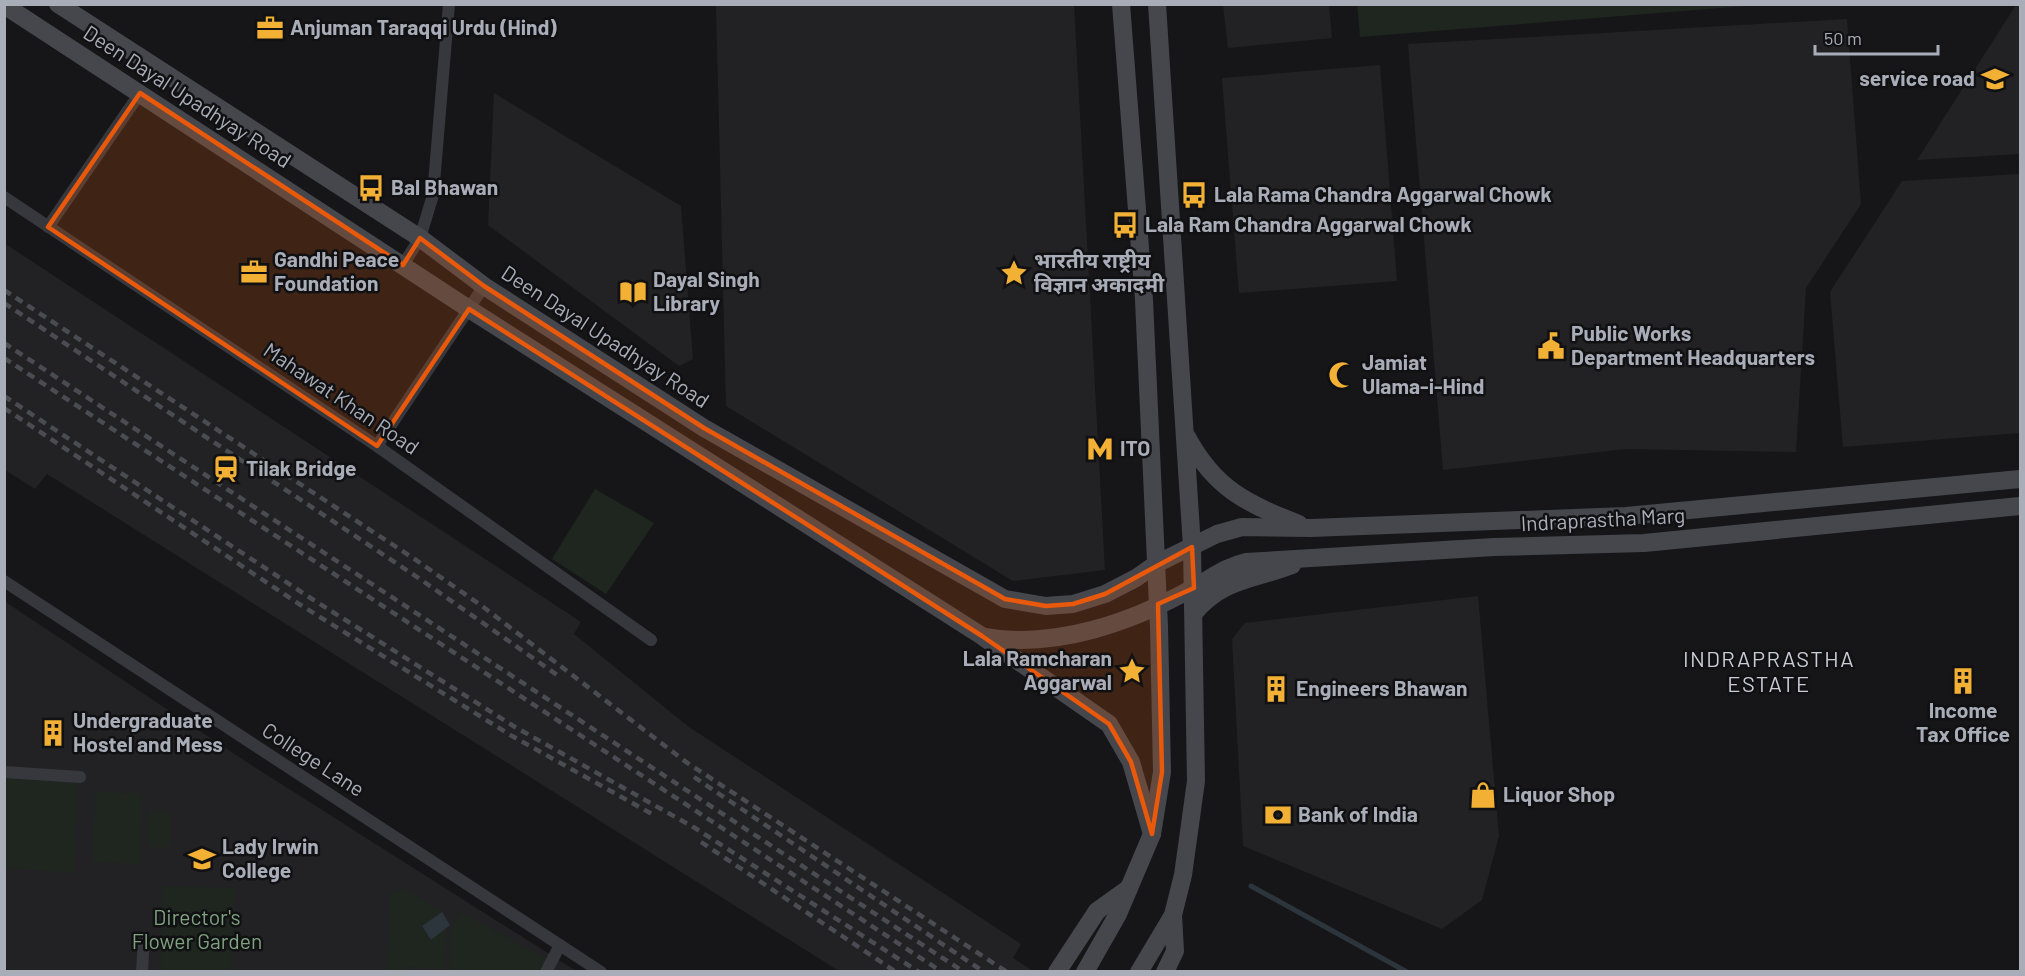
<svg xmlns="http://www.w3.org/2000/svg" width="2025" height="976" font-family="Barlow,'Noto Sans Devanagari',sans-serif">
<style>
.built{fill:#222225}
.green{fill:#1e261f}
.water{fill:#2c353c}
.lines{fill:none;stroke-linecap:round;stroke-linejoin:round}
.stream{stroke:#2c353c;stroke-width:5}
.street{stroke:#37383d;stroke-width:12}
.secondary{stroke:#45474d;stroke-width:18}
.rail{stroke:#4a4c52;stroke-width:4.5;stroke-dasharray:8 6;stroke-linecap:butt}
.marked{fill:#e8590c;fill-opacity:0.2;stroke:#e8590c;stroke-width:4.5;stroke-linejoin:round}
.labels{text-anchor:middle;stroke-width:5;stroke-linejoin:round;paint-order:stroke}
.poi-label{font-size:21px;font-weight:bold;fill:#a8adb8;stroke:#111113;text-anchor:start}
.street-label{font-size:21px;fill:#a8adb8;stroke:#111113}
.park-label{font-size:21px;fill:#7fa381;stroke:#111113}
.neighbourhood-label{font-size:22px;letter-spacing:1.5px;fill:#c9ccd4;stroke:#111113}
</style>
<rect width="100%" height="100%" fill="#161618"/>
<g class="built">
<polygon points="716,5 1074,5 1105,570 1013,581 726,406"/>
<polygon points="1223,5 1329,5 1332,38 1228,48"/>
<polygon points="2016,5 2020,5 2020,154 1917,160"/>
<polygon points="1847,19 1861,204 1806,288 1796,452 1625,449 1443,470 1408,44"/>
<polygon points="1380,65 1397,281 1239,293 1222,78"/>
<polygon points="494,93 681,206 693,359 679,366 488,225"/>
<polygon points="2020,174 2020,433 1843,447 1830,292 1902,181"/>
<polygon points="4,243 581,622 574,634 689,727 1021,944 1013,958 1033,971 839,971 47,474 35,489 5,470"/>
<polygon points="1478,596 1499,836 1482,900 1442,929 1243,846 1232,639 1245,623"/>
<polygon points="4,601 245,761 576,971 5,971"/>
</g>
<g class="green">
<polygon points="1357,4 1758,4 1758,5 1360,37"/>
<polygon points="595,489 654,523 606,594 552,559"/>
<polygon points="4,778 77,783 74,873 5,868"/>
<polygon points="95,792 142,793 140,864 93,862"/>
<polygon points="147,812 170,812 170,847 148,847"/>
<polygon points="162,886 235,888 231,971 160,971"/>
<polygon points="405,889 442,912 422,927 431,940 447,927 444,969 408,967 408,971 388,972 390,893"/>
<polygon points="461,912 546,959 539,971 449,971 450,930"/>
</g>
<polygon class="water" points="442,912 450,925 431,940 422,926"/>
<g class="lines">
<polyline class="stream" points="1251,886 1407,972"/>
<g class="street">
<polyline points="4,197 377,446 651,640"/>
<polyline points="48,227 140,93"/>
<polyline points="403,265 420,238 433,195 449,4"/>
<polyline points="377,446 484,286"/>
<polyline points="4,581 601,972"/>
<polyline points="4,772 80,777"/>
<polyline points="142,972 144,937"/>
<polyline points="546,972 560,945"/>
</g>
<g class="secondary">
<polyline points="58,4 420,238 484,286 704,428 1005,599 1046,606 1073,604 1105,594 1136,578 1156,564 1217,534 1242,527 1311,528 1626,516 2020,479"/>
<polyline points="4,5 469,309 982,636 1109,724 1131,762 1152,834"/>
<path d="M1187,437C1215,489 1246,503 1299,524"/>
<path d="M1194,613C1222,579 1253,580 1292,565"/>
<path d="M986,637C1056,649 1132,622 1193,588C1212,578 1225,567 1246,562L1494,547L1644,543L2020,506"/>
<polyline points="1057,972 1097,911 1129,888"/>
<polyline points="1085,972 1118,914 1152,834 1162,772 1159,627 1144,300 1121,4"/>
<polyline points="1139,972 1173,915 1183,875 1196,781 1192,547 1157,4"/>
<polyline points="1165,972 1175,951 1173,915"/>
</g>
<g class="rail">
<polyline points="4,290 416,560 482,606 686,762 1007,972"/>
<polyline points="4,303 420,579 560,677"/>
<polyline points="4,343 964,972"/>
<polyline points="4,358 942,972"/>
<polyline points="4,396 309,597 515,727 695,828 919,972"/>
<polyline points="4,408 299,604 512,736 652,814"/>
<polyline points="694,777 984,972"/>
<polyline points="701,842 896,972"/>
</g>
</g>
<path class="marked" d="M140,93L403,265L420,238L484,286L704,428L1005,599L1046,606L1073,604L1105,594L1192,547L1194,588L1158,604L1162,772L1152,834L1131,762L1109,724L982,636L469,309L377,446L48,227Z"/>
<defs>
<symbol id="office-bare" viewBox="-9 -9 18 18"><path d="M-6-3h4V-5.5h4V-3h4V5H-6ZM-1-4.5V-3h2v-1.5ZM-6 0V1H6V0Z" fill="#f2b134" stroke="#111113" stroke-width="2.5" paint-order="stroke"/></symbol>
<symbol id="university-bare" viewBox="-9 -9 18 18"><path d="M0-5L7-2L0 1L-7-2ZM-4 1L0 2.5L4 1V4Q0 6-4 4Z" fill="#f2b134" stroke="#111113" stroke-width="2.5" paint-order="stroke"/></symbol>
<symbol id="bus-bare" viewBox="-9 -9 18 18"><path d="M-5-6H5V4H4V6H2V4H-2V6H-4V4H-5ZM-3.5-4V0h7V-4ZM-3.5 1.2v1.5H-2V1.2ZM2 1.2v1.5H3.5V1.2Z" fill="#f2b134" stroke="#111113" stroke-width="2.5" paint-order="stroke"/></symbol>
<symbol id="sight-bare" viewBox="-9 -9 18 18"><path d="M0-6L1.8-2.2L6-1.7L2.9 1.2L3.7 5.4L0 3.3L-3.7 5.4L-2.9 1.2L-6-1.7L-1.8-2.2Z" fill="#f2b134" stroke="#111113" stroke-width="2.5" paint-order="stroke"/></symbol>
<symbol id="library-bare" viewBox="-9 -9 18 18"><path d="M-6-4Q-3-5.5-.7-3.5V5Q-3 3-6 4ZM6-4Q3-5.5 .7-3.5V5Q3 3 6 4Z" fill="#f2b134" stroke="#111113" stroke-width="2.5" paint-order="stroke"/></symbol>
<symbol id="civic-bare" viewBox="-9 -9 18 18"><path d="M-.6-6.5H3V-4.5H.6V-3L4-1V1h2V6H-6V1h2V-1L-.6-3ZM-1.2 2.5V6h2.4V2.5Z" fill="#f2b134" stroke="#111113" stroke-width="2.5" paint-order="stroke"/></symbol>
<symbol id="mosque-bare" viewBox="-9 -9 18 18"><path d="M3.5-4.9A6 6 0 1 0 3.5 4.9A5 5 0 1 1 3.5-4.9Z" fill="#f2b134" stroke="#111113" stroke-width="2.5" paint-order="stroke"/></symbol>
<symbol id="metro-bare" viewBox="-9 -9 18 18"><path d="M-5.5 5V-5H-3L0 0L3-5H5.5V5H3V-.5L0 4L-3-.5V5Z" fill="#f2b134" stroke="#111113" stroke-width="2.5" paint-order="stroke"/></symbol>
<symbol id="station-bare" viewBox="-9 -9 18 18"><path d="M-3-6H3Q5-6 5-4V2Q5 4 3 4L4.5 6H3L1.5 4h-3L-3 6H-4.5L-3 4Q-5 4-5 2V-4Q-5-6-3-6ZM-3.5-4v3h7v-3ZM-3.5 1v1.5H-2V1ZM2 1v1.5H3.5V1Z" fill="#f2b134" stroke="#111113" stroke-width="2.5" paint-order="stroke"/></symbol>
<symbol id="building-bare" viewBox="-9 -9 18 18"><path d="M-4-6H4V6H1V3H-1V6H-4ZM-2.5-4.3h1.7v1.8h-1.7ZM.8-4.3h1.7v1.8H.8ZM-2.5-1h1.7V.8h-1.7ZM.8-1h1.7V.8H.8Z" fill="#f2b134" stroke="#111113" stroke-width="2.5" paint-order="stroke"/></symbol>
<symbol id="shop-bare" viewBox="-9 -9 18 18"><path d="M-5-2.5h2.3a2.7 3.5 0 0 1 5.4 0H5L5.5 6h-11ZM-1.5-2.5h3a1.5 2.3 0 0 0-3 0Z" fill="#f2b134" stroke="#111113" stroke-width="2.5" paint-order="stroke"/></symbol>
<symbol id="bank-bare" viewBox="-9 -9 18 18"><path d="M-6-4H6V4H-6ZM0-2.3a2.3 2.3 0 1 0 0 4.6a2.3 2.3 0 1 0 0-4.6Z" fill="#f2b134" stroke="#111113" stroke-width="2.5" paint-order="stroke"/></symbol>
</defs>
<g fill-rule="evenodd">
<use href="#office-bare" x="251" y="9" width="38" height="38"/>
<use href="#university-bare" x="1976" y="60" width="38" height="38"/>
<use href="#bus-bare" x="352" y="169" width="38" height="38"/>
<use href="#bus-bare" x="1175" y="176" width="38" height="38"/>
<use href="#bus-bare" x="1106" y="206" width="38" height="38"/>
<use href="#office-bare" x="235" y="253" width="38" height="38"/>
<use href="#sight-bare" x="995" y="254" width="38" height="38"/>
<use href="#library-bare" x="614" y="273" width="38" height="38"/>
<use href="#civic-bare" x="1532" y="327" width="38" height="38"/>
<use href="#mosque-bare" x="1323" y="356" width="38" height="38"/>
<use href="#metro-bare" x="1081" y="430" width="38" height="38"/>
<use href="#station-bare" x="207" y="450" width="38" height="38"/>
<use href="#sight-bare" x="1113" y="652" width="38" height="38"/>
<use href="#building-bare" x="1944" y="662" width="38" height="38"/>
<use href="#building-bare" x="1257" y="670" width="38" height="38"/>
<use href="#building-bare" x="34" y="714" width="38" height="38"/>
<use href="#shop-bare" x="1464" y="776" width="38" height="38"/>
<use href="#bank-bare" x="1259" y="796" width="38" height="38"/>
<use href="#university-bare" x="183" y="840" width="38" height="38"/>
</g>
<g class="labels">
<g class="poi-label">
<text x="290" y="35">Anjuman Taraqqi Urdu (Hind)</text>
<text x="1975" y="86" text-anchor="end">service road</text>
<text x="391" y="195">Bal Bhawan</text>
<text x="1214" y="202">Lala Rama Chandra Aggarwal Chowk</text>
<text x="1145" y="232">Lala Ram Chandra Aggarwal Chowk</text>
<text x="274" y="267">Gandhi Peace<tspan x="274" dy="24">Foundation</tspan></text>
<text x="1034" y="268">भारतीय राष्ट्रीय<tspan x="1034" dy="24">विज्ञान अकादमी</tspan></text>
<text x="653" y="287">Dayal Singh<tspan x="653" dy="24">Library</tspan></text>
<text x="1571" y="341">Public Works<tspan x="1571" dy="24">Department Headquarters</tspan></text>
<text x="1362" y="370">Jamiat<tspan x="1362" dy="24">Ulama-i-Hind</tspan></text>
<text x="1120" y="456">ITO</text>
<text x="246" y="476">Tilak Bridge</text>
<text x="1112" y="666" text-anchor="end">Lala Ramcharan<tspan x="1112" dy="24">Aggarwal</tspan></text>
<text x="1296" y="696">Engineers Bhawan</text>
<text x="1963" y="718" text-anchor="middle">Income<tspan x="1963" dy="24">Tax Office</tspan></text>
<text x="73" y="728">Undergraduate<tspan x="73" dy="24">Hostel and Mess</tspan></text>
<text x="1503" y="802">Liquor Shop</text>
<text x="1298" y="822">Bank of India</text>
<text x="222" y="854">Lady Irwin<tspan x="222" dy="24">College</tspan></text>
</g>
<g class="street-label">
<text transform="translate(187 97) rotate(33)" y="7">Deen Dayal Upadhyay Road</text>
<text transform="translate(605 337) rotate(33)" y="7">Deen Dayal Upadhyay Road</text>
<text transform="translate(341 399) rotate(34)" y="7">Mahawat Khan Road</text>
<text transform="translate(1603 520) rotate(-3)" y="7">Indraprastha Marg</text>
<text transform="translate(313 760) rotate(33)" y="7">College Lane</text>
</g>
<g class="park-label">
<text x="197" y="925">Director's<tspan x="197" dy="24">Flower Garden</tspan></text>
</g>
<g class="neighbourhood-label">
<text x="1769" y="667">INDRAPRASTHA<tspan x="1769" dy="25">ESTATE</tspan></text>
</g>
</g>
<rect width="2025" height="976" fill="none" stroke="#a8adb8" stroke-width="12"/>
<path d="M1815 45v9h123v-9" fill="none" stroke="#a8adb8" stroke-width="3"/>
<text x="1824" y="45" font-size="18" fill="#a8adb8" stroke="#111113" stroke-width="4.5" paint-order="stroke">50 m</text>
</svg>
